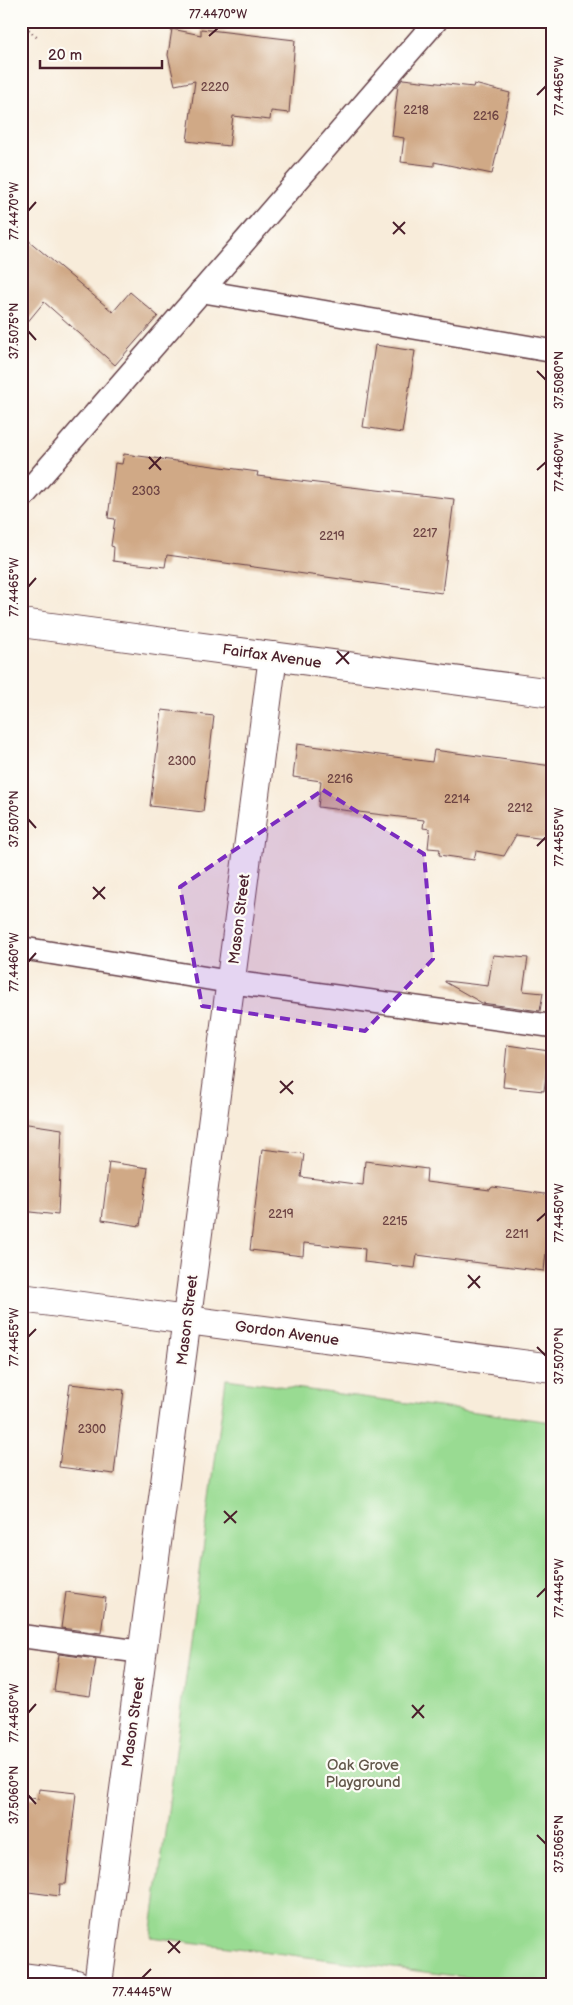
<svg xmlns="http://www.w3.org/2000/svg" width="573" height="2005" font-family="'Balsamiq Sans',sans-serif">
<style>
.green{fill:#99db92;stroke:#727d5e}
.building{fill:#d0a986}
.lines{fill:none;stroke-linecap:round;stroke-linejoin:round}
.service-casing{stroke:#643e45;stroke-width:25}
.minor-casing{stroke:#643e45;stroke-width:30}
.path{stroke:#643e45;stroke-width:3;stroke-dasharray:1 4;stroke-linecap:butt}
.service{stroke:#fff;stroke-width:22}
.minor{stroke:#fff;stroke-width:28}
.marked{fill:#7b2cbf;fill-opacity:0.2;stroke:#7b2cbf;stroke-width:4;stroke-dasharray:10 6;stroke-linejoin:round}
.ticks{fill:none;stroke:#4a1f2b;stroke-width:2}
.labels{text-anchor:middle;stroke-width:4.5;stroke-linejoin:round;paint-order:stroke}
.number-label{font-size:12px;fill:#6c4242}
.street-label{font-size:15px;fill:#4a1f2b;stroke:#fdfcf7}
.park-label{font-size:15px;fill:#62574a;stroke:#fdfcf7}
.neatline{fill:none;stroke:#4a1f2b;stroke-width:2}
.ticks-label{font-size:12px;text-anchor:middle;fill:#4a1f2b}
</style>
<rect width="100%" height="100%" fill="#fdfcf7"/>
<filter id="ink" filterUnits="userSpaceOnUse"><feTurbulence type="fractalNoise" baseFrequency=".02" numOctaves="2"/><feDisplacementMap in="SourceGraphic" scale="10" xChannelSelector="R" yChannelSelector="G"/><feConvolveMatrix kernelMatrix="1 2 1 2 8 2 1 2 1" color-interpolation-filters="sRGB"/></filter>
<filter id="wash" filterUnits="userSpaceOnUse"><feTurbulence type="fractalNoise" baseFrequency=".0096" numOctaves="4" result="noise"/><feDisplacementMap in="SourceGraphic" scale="20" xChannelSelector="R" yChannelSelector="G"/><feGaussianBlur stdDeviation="1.12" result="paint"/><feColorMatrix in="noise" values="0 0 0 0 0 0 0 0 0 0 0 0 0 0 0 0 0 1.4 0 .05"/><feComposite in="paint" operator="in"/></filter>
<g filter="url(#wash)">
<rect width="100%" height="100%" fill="#f8ecda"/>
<polygon class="green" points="226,1379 552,1422 552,1984 518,1984 151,1937"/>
<g id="blocks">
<g class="building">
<polygon points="172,29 201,35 201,29 295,40 289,113 271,111 270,120 233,116 229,146 187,141 195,81 175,85 168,55"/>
<polygon points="403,79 473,87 474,84 510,93 492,174 434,162 434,166 401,162 404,138 392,136 398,85"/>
<polygon points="21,234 113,312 130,292 158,316 115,365 44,302 21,330"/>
<polygon points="375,345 415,351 402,433 363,427"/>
<polygon points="124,454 258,472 257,476 454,499 442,593 167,555 165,567 113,561 114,547 111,546 115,519 108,518 115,463 122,464"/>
<polygon points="162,710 214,716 203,812 150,806"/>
<polygon points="297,744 432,762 434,750 552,766 552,840 516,835 504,856 476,851 474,860 439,855 440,849 428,848 430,829 423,828 424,820 318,807 321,781 293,777"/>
<polygon points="493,955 528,958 523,991 543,993 540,1011 482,1003 445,982 445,981 488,986"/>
<polygon points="507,1045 549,1051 544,1091 503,1087"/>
<polygon points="21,1123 62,1129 58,1215 21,1211"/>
<polygon points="262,1149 304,1154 301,1177 363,1185 365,1161 427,1169 426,1182 490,1190 491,1188 493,1187 552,1195 544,1271 417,1255 415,1268 364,1262 365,1249 304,1243 303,1256 250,1250"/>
<polygon points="109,1162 148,1168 140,1226 102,1220"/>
<polygon points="70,1384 124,1390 114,1474 59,1467"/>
<polygon points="66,1592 106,1598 101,1633 61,1628"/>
<polygon points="59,1654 96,1659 90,1696 54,1691"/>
<polygon points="39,1789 76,1793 66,1884 60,1884 59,1896 21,1891 21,1814 23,1797 38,1799"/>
</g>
</g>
</g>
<g filter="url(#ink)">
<use href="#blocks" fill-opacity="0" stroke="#643e45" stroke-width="1"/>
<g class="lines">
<defs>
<g id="service">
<polyline points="201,291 552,351"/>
<polyline points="21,499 436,21"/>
<polyline points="21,948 230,982 552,1026"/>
<polyline points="21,1636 142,1652"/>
</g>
<g id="minor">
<polyline points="21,623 552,693"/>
<polyline points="21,1298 552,1368"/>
<polyline points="21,1977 76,1984"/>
<polyline points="98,1984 182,1356 273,656"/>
</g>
</defs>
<use href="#service" class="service-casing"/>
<use href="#minor" class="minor-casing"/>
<polyline class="path" points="21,23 39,39"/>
<use href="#service" class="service"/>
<use href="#minor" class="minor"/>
</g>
</g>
<path class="marked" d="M323,790L424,854L433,959L365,1031L202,1006L180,887Z"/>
<path class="ticks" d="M209,36L218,28M537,95L546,86M28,211L36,202M393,222L405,234M393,234L405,222M28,331L36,340M537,371L546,380M149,457L161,470M149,469L161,457M537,470L546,462M28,587L36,578M337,651L349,664M336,664L349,652M28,819L36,828M537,846L546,837M93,887L105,899M93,899L105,887M28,962L36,953M280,1081L293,1094M280,1093L293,1081M537,1221L546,1213M468,1275L480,1288M468,1288L480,1276M28,1337L36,1329M537,1347L546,1356M224,1511L236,1523M224,1523L237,1511M537,1597L546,1588M412,1705L424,1718M28,1713L36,1704M412,1718L424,1705M28,1795L36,1804M537,1835L546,1844M168,1941L180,1953M168,1953L180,1941M142,1978L151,1969"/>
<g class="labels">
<g class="number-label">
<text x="215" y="91">2220</text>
<text x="416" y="114">2218</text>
<text x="486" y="120">2216</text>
<text x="146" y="495">2303</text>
<text x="425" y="537">2217</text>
<text x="332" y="540">2219</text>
<text x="182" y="765">2300</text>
<text x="340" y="783">2216</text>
<text x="457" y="803">2214</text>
<text x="520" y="812">2212</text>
<text x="281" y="1218">2219</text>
<text x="395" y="1225">2215</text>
<text x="517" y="1238">2211</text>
<text x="92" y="1433">2300</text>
</g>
<g class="street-label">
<text transform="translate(272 656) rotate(8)" y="5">Fairfax Avenue</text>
<text transform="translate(239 919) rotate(-83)" y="5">Mason Street</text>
<text transform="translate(187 1320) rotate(-83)" y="5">Mason Street</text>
<text transform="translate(287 1333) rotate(8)" y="5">Gordon Avenue</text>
<text transform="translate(133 1722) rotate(-82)" y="5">Mason Street</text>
</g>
<g class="park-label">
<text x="363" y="1770">Oak Grove<tspan x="363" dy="17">Playground</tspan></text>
</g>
</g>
<rect width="573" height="2005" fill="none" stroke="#fdfcf7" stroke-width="55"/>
<path d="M40 60v8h122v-8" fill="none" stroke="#4a1f2b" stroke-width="2.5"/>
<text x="48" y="60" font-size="15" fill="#4a1f2b" stroke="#fdfcf7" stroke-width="4" paint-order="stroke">20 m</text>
<rect x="28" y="28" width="518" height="1950" class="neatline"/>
<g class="ticks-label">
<text x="218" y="18">77.4470°W</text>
<text transform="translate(559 86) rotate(-90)" y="4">77.4465°W</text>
<text transform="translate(14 211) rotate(-90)" y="4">77.4470°W</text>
<text transform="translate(14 331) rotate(-90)" y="4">37.5075°N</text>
<text transform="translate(559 380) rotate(-90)" y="4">37.5080°N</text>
<text transform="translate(559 462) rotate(-90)" y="4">77.4460°W</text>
<text transform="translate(14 587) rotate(-90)" y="4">77.4465°W</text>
<text transform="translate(14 819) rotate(-90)" y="4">37.5070°N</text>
<text transform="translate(559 837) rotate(-90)" y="4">77.4455°W</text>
<text transform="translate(14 962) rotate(-90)" y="4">77.4460°W</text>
<text transform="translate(559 1213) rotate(-90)" y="4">77.4450°W</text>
<text transform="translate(14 1337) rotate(-90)" y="4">77.4455°W</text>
<text transform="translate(559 1356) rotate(-90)" y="4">37.5070°N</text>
<text transform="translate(559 1588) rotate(-90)" y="4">77.4445°W</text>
<text transform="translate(14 1713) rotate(-90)" y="4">77.4450°W</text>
<text transform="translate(14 1795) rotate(-90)" y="4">37.5060°N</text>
<text transform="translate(559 1844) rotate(-90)" y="4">37.5065°N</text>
<text x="142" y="1996">77.4445°W</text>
</g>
</svg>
